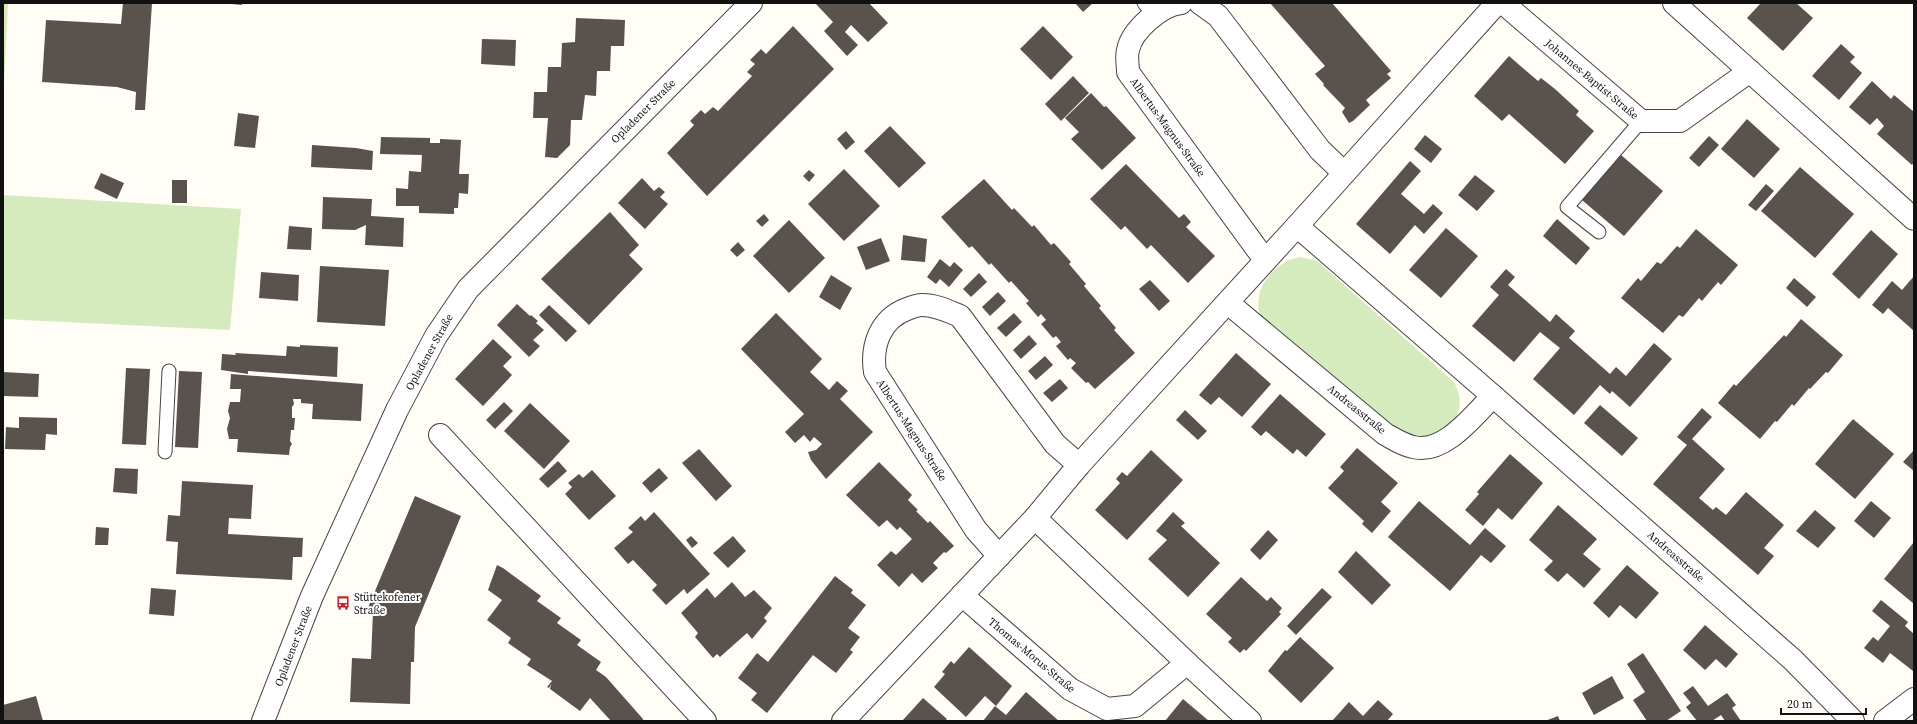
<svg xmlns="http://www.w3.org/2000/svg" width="1917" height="724" font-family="'Source Serif 4',serif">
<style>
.green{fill:#d5ebbd}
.building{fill:#5a524d}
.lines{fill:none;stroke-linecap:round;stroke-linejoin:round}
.service-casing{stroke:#444;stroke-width:15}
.minor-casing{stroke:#444;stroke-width:24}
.service{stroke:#fff;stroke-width:13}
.minor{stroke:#fff;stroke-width:22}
.labels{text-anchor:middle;stroke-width:4;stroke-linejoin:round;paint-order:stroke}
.street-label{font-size:11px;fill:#111;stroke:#fff}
.poi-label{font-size:11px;fill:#111;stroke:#fff;text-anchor:start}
</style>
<rect width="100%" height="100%" fill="#fffdf5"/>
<g class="green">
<polygon points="3,3 8,3 3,106"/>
<polygon points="3,195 241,209 230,330 3,319"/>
<path d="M1300,257L1317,261L1454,382C1465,401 1460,422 1440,432C1435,434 1430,437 1425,437C1417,438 1409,436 1401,434L1263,322C1248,295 1271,262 1300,257Z"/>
</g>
<g class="building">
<polygon points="123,3 152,3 145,110 135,110 136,92 117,87 42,82 46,20 121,24"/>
<polygon points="221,3 242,3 242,5"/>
<polygon points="815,3 869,3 888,23 868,42 851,25 845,32 858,45 847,56 824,31 833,22"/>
<polygon points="1075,3 1093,3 1083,12"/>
<polygon points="1270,3 1332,3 1391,71 1387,74 1391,78 1366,100 1370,105 1353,121 1349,123 1342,112 1345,108 1323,85 1324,84 1315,74 1325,66"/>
<polygon points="1758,3 1796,3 1813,18 1783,51 1747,18 1760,4"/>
<polygon points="576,18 625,20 624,46 611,46 610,71 597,71 596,96 585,95 582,120 571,120 570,145 557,158 545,157 548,118 533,118 534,92 547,92 548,67 561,67 562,43 575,42"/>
<polygon points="793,26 834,69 707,196 667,153 694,125 690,121 701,110 705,114 713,107 718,111 752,76 747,72 755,64 750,60 761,49 766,54"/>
<polygon points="1043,26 1073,57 1051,80 1020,49"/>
<polygon points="482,39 516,40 515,66 481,64"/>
<polygon points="1841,44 1855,57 1850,62 1862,73 1839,100 1812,76"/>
<polygon points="1509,56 1538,81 1541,78 1555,89 1579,111 1576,115 1594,131 1565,164 1509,114 1502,121 1474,96"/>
<polygon points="1073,76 1089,93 1061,121 1045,104"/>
<polygon points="1872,81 1891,99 1894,95 1914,112 1914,162 1912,165 1877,134 1884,126 1877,118 1870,125 1849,107"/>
<polygon points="1091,93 1104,107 1106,106 1136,138 1102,170 1071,139 1079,132 1065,118"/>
<polygon points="238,113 259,116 255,148 234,146"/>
<polygon points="1747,119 1780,149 1754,178 1721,149"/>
<polygon points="890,126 926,163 899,188 864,151"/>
<polygon points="846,131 855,142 846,150 837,139"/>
<polygon points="1425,135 1442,149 1431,163 1414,149"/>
<polygon points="1709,136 1719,145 1699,167 1689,158"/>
<polygon points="381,137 430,138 430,143 440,143 440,139 461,140 459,174 469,174 468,194 459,193 458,208 454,208 454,214 419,213 419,206 396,206 396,188 408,189 409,171 421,172 422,155 380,154"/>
<polygon points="312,145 356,148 373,151 372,170 311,167"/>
<polygon points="1621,155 1663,191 1624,236 1582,200"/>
<polygon points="1410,161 1421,171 1401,194 1424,214 1433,204 1443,213 1424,234 1415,225 1390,254 1356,224"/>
<polygon points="1126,164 1179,218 1184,214 1191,222 1186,227 1215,256 1188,283 1151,245 1147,249 1125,226 1121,230 1090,199"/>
<polygon points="1800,167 1854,214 1815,258 1761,211"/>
<polygon points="844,169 880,206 844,241 808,204"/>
<polygon points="809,170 815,175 809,182 803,176"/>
<polygon points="101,173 124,183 117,199 94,188"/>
<polygon points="1475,175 1495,191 1477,211 1458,195"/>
<polygon points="642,178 654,191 659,187 665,192 660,197 668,204 645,229 618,203"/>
<polygon points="984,179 1012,210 1014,208 1032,227 1034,225 1051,245 1054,243 1071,262 1069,264 1086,284 1084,286 1101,306 1099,308 1116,328 1114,330 1135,353 1095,389 1088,382 1086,383 1071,368 1076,363 1070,358 1068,360 1056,346 1061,342 1056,336 1053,338 1041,324 1046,320 1041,314 1038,317 1026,303 1029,301 1011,281 1009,283 991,263 989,265 972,246 969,248 941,217"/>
<rect x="172" y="180" width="15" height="23"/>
<polygon points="1766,184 1774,191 1756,211 1748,205"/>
<polygon points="323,197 372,199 371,216 404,218 403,247 365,245 366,225 355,230 322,229"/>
<polygon points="610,212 639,245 629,255 643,269 589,325 541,279"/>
<polygon points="764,214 769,220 762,227 756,221"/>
<polygon points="1557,219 1590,248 1576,265 1543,236"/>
<polygon points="789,220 825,258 789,293 753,256"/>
<polygon points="289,226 312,228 311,250 287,249"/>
<polygon points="1446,228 1478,256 1441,298 1409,270"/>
<polygon points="1696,229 1738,265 1721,285 1718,282 1702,301 1699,298 1683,317 1679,315 1663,333 1621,298 1638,278 1641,281 1657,262 1661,264 1677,246 1680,248"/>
<polygon points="1871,230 1898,254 1859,299 1832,274"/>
<polygon points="903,235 927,239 925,262 901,260"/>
<polygon points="881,238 890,261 866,270 857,247"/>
<polygon points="738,242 745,250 737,257 730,250"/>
<polygon points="940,259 950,267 954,262 963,270 949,287 940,279 936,284 927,277"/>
<polygon points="320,266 389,270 385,326 317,322"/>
<polygon points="1506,269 1515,277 1508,285 1550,322 1556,314 1575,331 1569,338 1610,374 1616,367 1626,376 1654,343 1672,359 1630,407 1612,391 1610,394 1600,385 1574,415 1533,379 1560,348 1540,332 1514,362 1472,326 1499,295 1490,287"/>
<polygon points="261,272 299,275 298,301 259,298"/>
<polygon points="979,273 987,282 971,297 963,289"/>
<polygon points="831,275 852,288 840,310 819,297"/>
<polygon points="1914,276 1914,331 1888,308 1883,314 1872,305 1892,281 1902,290"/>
<polygon points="1794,278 1816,297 1807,307 1786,288"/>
<polygon points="1150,280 1170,301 1159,311 1139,289"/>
<polygon points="998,292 1006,301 990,316 982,307"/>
<polygon points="517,304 530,316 531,315 538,321 536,323 544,330 533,340 540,346 529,357 497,325"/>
<polygon points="549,305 577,331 566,342 539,315"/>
<polygon points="776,313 822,359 810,372 829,390 837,381 848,391 840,399 873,432 826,479 811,460 808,452 816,450 822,444 814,437 810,442 804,435 795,443 785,432 804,414 741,349"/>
<polygon points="1014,313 1022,322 1006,337 997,328"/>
<polygon points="1801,319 1843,355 1828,373 1826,372 1810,389 1809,388 1794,406 1792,404 1777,422 1775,421 1760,439 1718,403 1734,384 1736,386 1784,335 1786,337"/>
<polygon points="1029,335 1037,344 1021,359 1013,350"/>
<polygon points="493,339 512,357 503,366 512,375 483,406 455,379"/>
<polygon points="300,345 338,347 337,377 248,371 248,374 221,370 222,354 236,355 235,353 286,356 287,346 300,347"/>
<polygon points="1236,353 1271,384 1242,417 1219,397 1211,405 1199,395"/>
<polygon points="1045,356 1053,365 1036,380 1028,371"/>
<polygon points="126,368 150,369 146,445 122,444"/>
<polygon points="179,371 202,372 198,448 175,447"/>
<polygon points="3,372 39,374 38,397 3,396"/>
<polygon points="231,374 363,384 361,421 312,419 313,404 301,403 301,399 293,399 294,404 292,407 292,418 295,418 294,430 291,430 290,441 292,444 290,447 289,455 237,452 238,439 229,439 227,429 230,418 228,411 230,402 240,402 241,389 230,389"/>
<polygon points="1060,379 1068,388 1052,402 1043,393"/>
<polygon points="1280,394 1326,434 1306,457 1297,449 1293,454 1266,431 1261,436 1251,427"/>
<polygon points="504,402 513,411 495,429 486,420"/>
<polygon points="530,403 570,441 544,469 504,431"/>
<polygon points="1600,405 1638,438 1622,456 1584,423"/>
<polygon points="1702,408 1712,417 1692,439 1725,469 1699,498 1713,510 1716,507 1726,515 1746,492 1784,525 1764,548 1774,556 1758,575 1653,484 1687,445 1677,437"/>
<polygon points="1185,410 1207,431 1198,440 1176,420"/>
<polygon points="19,417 57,418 57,435 46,434 45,450 5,449 6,427 19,428"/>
<polygon points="1853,419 1894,454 1855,499 1815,464"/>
<polygon points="1357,448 1398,483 1381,502 1391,511 1372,533 1362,524 1364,521 1328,488 1344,471 1340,467"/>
<polygon points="699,449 732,486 716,501 682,463"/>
<polygon points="1151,450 1183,480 1127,540 1095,510 1120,483 1116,479 1122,472 1127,476"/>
<polygon points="1914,450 1914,471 1903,462"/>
<polygon points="1510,454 1543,483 1512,520 1498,508 1483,526 1465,510 1479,494 1477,492"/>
<polygon points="558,461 567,471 548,488 539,479"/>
<polygon points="879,462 912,495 908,500 918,510 916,511 928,523 930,521 954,546 946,553 944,552 933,563 938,568 922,583 912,573 899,587 877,565 891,551 896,555 912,539 900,527 897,530 887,520 879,527 846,495"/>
<polygon points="115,468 138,469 137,494 113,492"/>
<polygon points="659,468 668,478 651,493 642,483"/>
<polygon points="592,470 616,496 589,520 565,494 572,487 568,483 579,474 583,478"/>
<polygon points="182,481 253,485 251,519 229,518 228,534 303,538 302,557 293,557 292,580 176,574 178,542 166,541 168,515 180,516"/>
<polygon points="415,496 461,516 415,627 414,662 411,662 410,704 350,702 352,658 371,659 373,612 367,610"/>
<polygon points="1419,501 1470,545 1485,528 1506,546 1491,563 1481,555 1450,591 1388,537"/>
<polygon points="1871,501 1891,518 1874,538 1854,521"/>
<polygon points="1558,505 1597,539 1583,554 1601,569 1584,588 1567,573 1558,582 1544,570 1553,561 1529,540"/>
<polygon points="1815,510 1836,528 1818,548 1796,531"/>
<polygon points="654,512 710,574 687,594 684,589 666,605 652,590 657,585 633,560 628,564 614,548 633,532 628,528 641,516 645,521"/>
<polygon points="1173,512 1185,523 1181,526 1220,563 1188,597 1148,559 1167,540 1156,531"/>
<polygon points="96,527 109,528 108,545 95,545"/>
<polygon points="1268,530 1278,540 1260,560 1250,550"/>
<polygon points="691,536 698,543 692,548 686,540"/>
<polygon points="733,536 746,551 728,568 713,553"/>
<polygon points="1914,542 1914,604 1884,579"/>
<polygon points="1356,551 1391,585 1372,605 1338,572"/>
<polygon points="497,565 503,568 541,596 537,601 561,618 557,623 581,640 577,645 601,662 596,670 606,677 643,719 643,721 611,721 590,698 580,711 550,689 551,684 549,688 547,687 552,681 527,665 531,659 508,643 511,638 487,620 502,600 488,590"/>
<polygon points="1627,565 1659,593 1636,619 1620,605 1609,618 1593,603"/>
<polygon points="835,576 853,590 851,593 866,605 848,628 860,637 850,650 853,652 836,673 813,655 767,713 751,700 757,693 738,678 757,653 768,662"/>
<polygon points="1241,577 1267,601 1271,597 1282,608 1279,612 1281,614 1246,651 1244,649 1240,653 1228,642 1232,638 1206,614"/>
<polygon points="732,582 745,597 754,590 772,608 764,618 767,621 752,639 747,633 720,657 717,654 713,658 695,637 698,633 681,613 707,588 715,598"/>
<polygon points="151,588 176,590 174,616 149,614"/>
<polygon points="1322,588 1332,597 1296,635 1287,626"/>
<polygon points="1881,600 1908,622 1905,626 1914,634 1913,671 1890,653 1883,663 1864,648 1873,637 1878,641 1890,626 1872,611"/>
<polygon points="1705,625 1738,654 1726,668 1716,659 1705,670 1683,650"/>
<polygon points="1300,637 1334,668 1301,703 1268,671 1285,650 1287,651"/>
<polygon points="969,647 1012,686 996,706 985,696 966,717 934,687 945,674 942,672 951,661 954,664"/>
<polygon points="1643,653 1681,711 1666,721 1647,721 1633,700 1645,692 1627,664"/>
<polygon points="1612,676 1624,698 1594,715 1582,693"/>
<polygon points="1693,686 1708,706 1727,693 1736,705 1732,708 1741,721 1725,721 1721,715 1712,721 1697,721 1686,707 1691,703 1683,693"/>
<polygon points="1026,692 1059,721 983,721 995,706 1006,715"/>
<polygon points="36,696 43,721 3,721 3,705"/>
<polygon points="923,698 947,719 945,721 902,721"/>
<polygon points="1183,699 1209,721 1165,721"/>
<polygon points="1378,700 1393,714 1387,721 1332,721 1349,702 1363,716"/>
<polygon points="1558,716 1560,721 1545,721"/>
</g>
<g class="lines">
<defs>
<g id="service">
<polyline points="1144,3 1154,15"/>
<polyline points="1599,232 1567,207 1641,121"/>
<polyline points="165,452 169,371"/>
</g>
<g id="minor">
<path d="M1181,3C1161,5 1132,30 1128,50C1126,56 1128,65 1128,72L1265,260"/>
<polyline points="1200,3 1218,16 1320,150 1344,173"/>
<polyline points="1503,3 1641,121 1680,121 1750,71"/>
<polyline points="1674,3 1914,219"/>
<path d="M1228,303L1385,434C1394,439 1403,445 1413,447C1444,455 1474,415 1493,396L1297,226"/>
<polyline points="1493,396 1793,660 1853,721"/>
<polyline points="440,435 705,721"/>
<path d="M999,556L976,530L875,372C871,346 880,319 907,309C912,307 917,305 922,305C936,305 948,311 960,316L1055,444L1079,465"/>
<polyline points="962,595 1070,689 1107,709 1135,706 1187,663 1035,518"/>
<polyline points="1187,663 1250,721"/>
<polyline points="263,721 312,596 397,410 436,336 468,289 751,3"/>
<polyline points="843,721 1035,518 1079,465 1297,226 1497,3"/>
<polyline points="1885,721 1914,699"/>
</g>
</defs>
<use href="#service" class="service-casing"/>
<use href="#minor" class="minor-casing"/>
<use href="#service" class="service"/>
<use href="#minor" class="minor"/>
</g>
<defs>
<symbol id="bus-bare" viewBox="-9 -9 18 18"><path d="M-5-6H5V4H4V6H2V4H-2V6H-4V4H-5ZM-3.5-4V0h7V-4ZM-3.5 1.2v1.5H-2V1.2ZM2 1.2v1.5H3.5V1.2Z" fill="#c4262e" stroke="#fff" stroke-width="2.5" paint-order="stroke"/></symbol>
</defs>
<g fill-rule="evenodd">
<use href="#bus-bare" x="333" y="593" width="20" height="20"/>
</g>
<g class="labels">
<g class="street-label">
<text transform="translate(1592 79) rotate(40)" y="4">Johannes-Baptist-Straße</text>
<text transform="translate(643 111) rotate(-45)" y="4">Opladener Straße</text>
<text transform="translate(1168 127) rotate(54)" y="4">Albertus-Magnus-Straße</text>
<text transform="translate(429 352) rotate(-61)" y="4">Opladener Straße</text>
<text transform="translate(1357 409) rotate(39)" y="4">Andreasstraße</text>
<text transform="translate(912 430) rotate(57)" y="4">Albertus-Magnus-Straße</text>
<text transform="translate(1676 556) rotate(41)" y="4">Andreasstraße</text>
<text transform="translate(293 646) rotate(-69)" y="4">Opladener Straße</text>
<text transform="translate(1032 655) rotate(40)" y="4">Thomas-Morus-Straße</text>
</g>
<g class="poi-label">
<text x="354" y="601">Stüttekofener<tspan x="354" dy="13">Straße</tspan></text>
</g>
</g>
<rect width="1917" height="724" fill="none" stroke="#111111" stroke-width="8"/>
<path d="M1781 708v6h85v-6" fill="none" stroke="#111111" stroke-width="2"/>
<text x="1787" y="708" font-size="12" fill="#111111" stroke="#ffffff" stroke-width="3" paint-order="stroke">20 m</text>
</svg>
